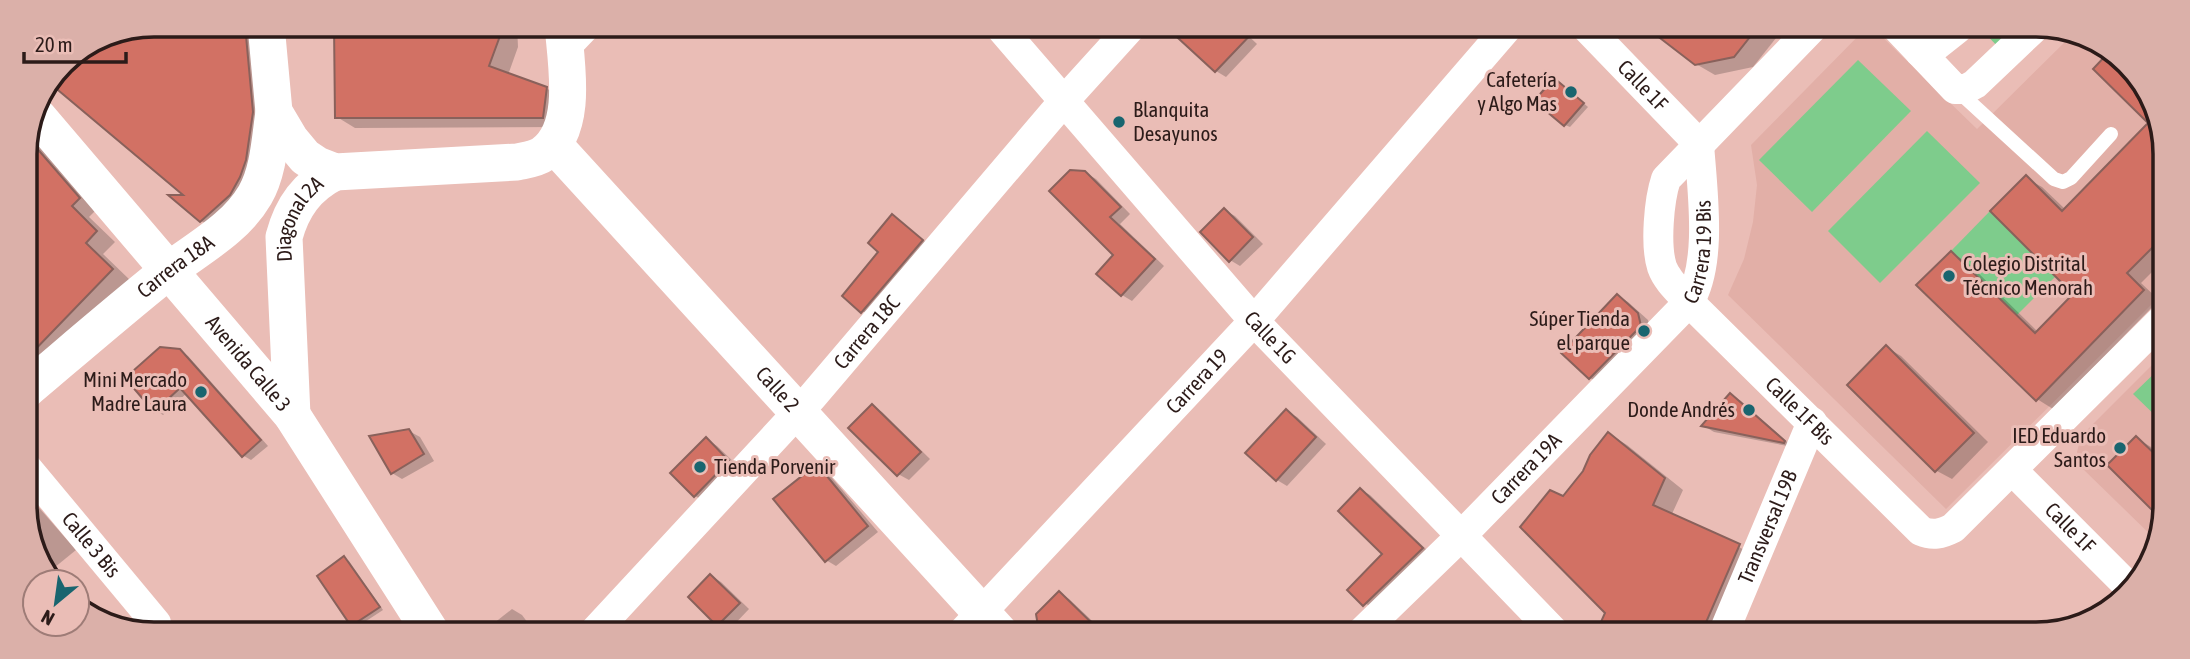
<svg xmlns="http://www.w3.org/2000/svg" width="2190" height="659" font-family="'Asap Condensed',sans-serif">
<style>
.built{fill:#e2afa7}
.green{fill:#7ecc8c}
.shadow{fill:#0003}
.building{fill:#d27164;stroke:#89615b;stroke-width:2}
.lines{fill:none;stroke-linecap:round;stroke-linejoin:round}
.service{stroke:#fff;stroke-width:14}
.minor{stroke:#fff;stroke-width:30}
.tertiary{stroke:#fff;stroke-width:37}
.poi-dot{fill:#19656f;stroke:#eabdb6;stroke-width:2.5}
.labels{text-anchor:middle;stroke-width:6;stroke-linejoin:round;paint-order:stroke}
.poi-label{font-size:21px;fill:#2c1b19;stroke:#eabdb6;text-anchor:end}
.street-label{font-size:21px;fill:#2c1b19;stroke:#eabdb6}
.rim{fill:none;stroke:#2c1b19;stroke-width:3.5}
</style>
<rect width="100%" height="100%" fill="#eabdb6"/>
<g class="built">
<polygon points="1866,28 1873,28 1977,129 2075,32 2128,63 2163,129 2162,294 1946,509 1728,295 1744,259 1753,222 1757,185 1751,145"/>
<polygon points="2162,355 2161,538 2158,542 2082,468 2077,452 2081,436"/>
</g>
<g class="green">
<polygon points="1981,29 2021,29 2000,49"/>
<polygon points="1858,60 1911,111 1812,212 1759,160"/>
<polygon points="1927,131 1980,183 1880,283 1828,231"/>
<polygon points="1990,211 2055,277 2016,316 1951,251"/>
<polygon points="2162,366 2162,422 2133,394"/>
</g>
<g class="shadow">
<polygon points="154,24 267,25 271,123 220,231 201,221 173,197 188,196 53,83 58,72 72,56 105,34"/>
<polygon points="336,25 517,25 518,47 508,75 546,88 564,99 561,127 355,128 337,117"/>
<polygon points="1182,27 1239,27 1257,44 1226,77 1216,71 1176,34"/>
<polygon points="1650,28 1784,28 1753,67 1715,75 1696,64"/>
<polygon points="2111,53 2128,63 2163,129 2162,262 2141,283 2159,300 2053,409 2037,399 1951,253 1967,262 2038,332 2075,294 2026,178 2042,187 2066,210 2150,123 2095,69"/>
<polygon points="1560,83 1588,107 1570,127 1565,125"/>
<polygon points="32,131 97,209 89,217 115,242 103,254 131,281 26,388 25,146"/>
<polygon points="1084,172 1096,179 1130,214 1120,224 1164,266 1132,301 1122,295 1116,255"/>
<polygon points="1224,210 1235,216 1263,244 1240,266 1230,260"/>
<polygon points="893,216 931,246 871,316 862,311"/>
<polygon points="1618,296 1628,302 1648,320 1651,332 1601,384 1590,378 1563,353"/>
<polygon points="1886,347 1901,356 1988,442 1952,479 1937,471 1849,385"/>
<polygon points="180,351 188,356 268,446 251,460 244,456 187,393 163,415 155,410"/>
<polygon points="1730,395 1741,401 1793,447 1714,432 1704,426"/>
<polygon points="872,406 882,412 930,459 909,480 898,474"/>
<polygon points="1286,411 1297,417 1326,444 1287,486 1277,480"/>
<polygon points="409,431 420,437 434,461 402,479 392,473"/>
<polygon points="1609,434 1627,445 1683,490 1671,516 1758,556 1724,634 1611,633 1601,625 1607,613 1563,498 1585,471"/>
<polygon points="2136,438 2151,447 2162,457 2161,516 2109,465"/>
<polygon points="706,439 717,446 739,467 706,502 695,496"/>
<polygon points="817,466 827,472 878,532 836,566 826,560"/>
<polygon points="1361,490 1370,495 1431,554 1374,610 1349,590 1384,554"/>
<polygon points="27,494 76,550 49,572 27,530"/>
<polygon points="344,558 349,561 383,610 357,627 352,625"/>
<polygon points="711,576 721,582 749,609 729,630 719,624"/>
<polygon points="1059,593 1069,599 1104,632 1040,632 1037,614"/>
<polygon points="512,609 522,615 534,631 484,631"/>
</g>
<g class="building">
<polygon points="154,24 245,25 253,112 246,160 240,177 230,195 200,222 168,195 183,195 52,85 66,60 105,34"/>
<polygon points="334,25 504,25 489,66 547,87 543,118 335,118"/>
<polygon points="1166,27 1258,27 1215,72"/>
<polygon points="1647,28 1757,28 1734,57 1695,65"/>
<polygon points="2109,52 2128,63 2163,129 2163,237 2127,273 2144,290 2036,401 1916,285 1951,251 2035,333 2073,294 1990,211 2026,175 2062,211 2148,123 2093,69"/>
<polygon points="1554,78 1584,103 1564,126 1534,101"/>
<polygon points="28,138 80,198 72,206 97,231 86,243 113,269 26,359 25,146"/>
<polygon points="1070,170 1085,171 1121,207 1110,217 1155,259 1121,296 1096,274 1113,255 1049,191"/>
<polygon points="1224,208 1253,237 1229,262 1200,232"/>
<polygon points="892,214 923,240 861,313 842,296 878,252 868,243"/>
<polygon points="1617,294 1638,313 1641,326 1589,379 1561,353"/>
<polygon points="1886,345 1974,433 1935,472 1847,385"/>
<polygon points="160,347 180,349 261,440 242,457 180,388 154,412 125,378"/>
<polygon points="1730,393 1785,441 1784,443 1701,426"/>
<polygon points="872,404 921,452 897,476 848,428"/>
<polygon points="1286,409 1316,437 1276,481 1245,453"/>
<polygon points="409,429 424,454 391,474 369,436"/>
<polygon points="1608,432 1665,478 1653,505 1740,544 1701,634 1596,633 1605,613 1520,527 1550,490 1563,496 1583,471 1590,455"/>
<polygon points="2136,436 2162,461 2161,519 2107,465"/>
<polygon points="706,437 729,461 694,497 670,473"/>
<polygon points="817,464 868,526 825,562 773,499"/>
<polygon points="1360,488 1423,548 1363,606 1347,590 1382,554 1338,511"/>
<polygon points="344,556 380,607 351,626 317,576"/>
<polygon points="710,574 740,603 717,626 688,597"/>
<polygon points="1059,591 1101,632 1039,632 1036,614"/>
</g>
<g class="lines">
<polyline class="service" points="1959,92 2054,179 2063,182 2071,178 2111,134"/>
<g class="minor">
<path id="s1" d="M999,26L1254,321L1555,633"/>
<path id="s2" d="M1587,28L1699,144"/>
<path id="s3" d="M1812,28L1666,179C1659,200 1655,245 1662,267C1667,281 1679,291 1689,302L1921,531C1933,536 1941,534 1953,528L2162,320"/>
<polyline points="1897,28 1955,89 1966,89 1975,84 2033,29"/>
<polyline points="565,48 587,25"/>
<polyline points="1920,52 1933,48 1957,29"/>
<path id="s4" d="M27,468L156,623L148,630"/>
<path id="s5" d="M2012,470L2129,587"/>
<path id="s6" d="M595,631L812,397L1063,102L1131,27"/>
<path id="s7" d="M963,632L1254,321L1507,28"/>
<path id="s8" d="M1361,633L1460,537L1689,302C1713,263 1702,189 1699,144"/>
<path id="s9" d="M1723,634L1812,422"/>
</g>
<g class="tertiary">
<path d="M266,25L274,112L290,139L305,157L317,165L335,172L517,162C526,160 536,159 543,154C579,129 566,63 563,25"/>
<path id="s10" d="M38,117L292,415L430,631"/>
<path id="s11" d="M554,145L999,632"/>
<path id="s12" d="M26,390C71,352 116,313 162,276C194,250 234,231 255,195C269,171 270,138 274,112"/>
<path id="s13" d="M292,415L284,237C292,207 307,186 335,172"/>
</g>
</g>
<g class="poi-dot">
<circle cx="1571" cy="92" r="7"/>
<circle cx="1119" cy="122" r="7"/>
<circle cx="1949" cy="276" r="7"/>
<circle cx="1644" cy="331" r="7"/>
<circle cx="201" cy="392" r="7"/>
<circle cx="1749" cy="410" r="7"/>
<circle cx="2120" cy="448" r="7"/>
<circle cx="700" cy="467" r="7"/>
</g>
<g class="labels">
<g class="poi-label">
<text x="1557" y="87">Cafetería<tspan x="1557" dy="24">y Algo Mas</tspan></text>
<text x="1133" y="117" text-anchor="start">Blanquita<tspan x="1133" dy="24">Desayunos</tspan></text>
<text x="1963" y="271" text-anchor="start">Colegio Distrital<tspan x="1963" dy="24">Técnico Menorah</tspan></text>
<text x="1630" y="326">Súper Tienda<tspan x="1630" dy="24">el parque</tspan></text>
<text x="187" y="387">Mini Mercado<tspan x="187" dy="24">Madre Laura</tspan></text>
<text x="1735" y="417">Donde Andrés</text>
<text x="2106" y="443">IED Eduardo<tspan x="2106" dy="24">Santos</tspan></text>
<text x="714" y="474" text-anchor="start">Tienda Porvenir</text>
</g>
<g class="street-label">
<text dy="7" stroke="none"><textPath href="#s2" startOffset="80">Calle 1F</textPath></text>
<text dy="7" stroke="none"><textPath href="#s13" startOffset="200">Diagonal 2A</textPath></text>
<text dy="7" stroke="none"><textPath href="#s8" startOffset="518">Carrera 19 Bis</textPath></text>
<text dy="7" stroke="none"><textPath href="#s12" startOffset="194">Carrera 18A</textPath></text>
<text dy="7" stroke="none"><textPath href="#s6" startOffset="404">Carrera 18C</textPath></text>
<text dy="7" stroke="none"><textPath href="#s1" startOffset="413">Calle 1G</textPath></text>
<text dy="7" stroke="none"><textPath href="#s10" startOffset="324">Avenida Calle 3</textPath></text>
<text dy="7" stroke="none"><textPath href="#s7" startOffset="343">Carrera 19</textPath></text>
<text dy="7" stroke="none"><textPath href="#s11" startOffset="331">Calle 2</textPath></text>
<text dy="7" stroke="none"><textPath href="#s3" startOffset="499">Calle 1F Bis</textPath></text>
<text dy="7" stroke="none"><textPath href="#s8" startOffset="233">Carrera 19A</textPath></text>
<text dy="7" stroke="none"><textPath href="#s9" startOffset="116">Transversal 19B</textPath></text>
<text dy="7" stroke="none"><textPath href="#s5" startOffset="82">Calle 1F</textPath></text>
<text dy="7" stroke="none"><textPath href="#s4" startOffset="100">Calle 3 Bis</textPath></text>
</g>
</g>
<path d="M0 0H2190V659H0ZM154 37H2036A117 117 0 0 1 2153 154V505A117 117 0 0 1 2036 622H154A117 117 0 0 1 37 505V154A117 117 0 0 1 154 37Z" fill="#dbb0a9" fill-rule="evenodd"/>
<path class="rim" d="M154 37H2036A117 117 0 0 1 2153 154V505A117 117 0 0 1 2036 622H154A117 117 0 0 1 37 505V154A117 117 0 0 1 154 37Z"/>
<g transform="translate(56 603) rotate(209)"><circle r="33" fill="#eabdb6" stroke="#9e7c77" stroke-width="2"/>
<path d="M0-5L12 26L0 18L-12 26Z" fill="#19656f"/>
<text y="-10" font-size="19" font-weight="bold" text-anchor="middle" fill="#2c1b19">N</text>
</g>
<path d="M24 52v10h102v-10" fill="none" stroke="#2c1b19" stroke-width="3.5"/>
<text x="35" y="52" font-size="21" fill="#2c1b19" stroke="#eabdb6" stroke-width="5" paint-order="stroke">20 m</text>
</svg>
